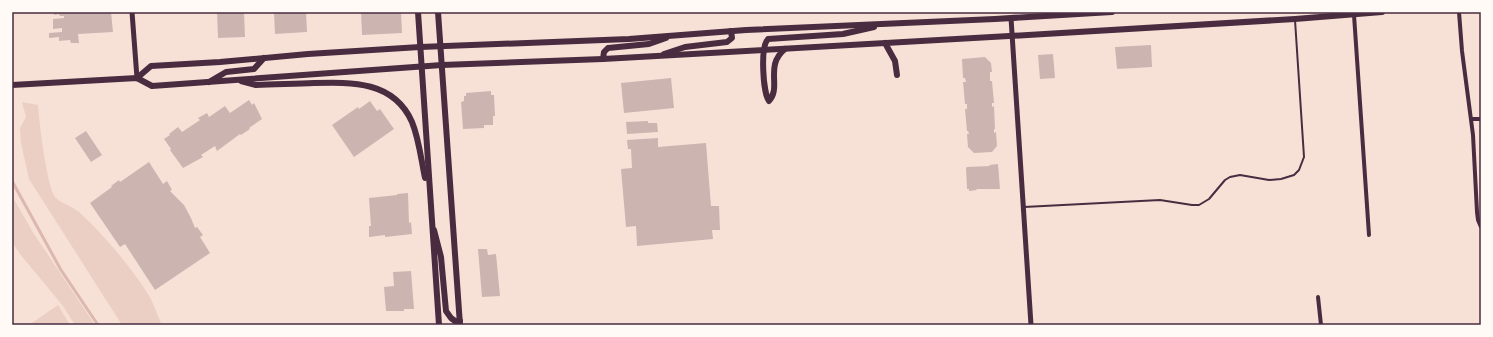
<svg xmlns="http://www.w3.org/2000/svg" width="1493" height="337" font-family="'IBM Plex Serif',serif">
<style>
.green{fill:#ebcfc5}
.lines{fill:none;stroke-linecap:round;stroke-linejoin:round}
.stream{stroke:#dcb8b0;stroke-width:3}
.building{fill:#ccb4b1}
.service{stroke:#4a2c40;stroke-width:2}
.minor{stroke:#4a2c40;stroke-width:4}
.tertiary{stroke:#4a2c40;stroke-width:5}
.primary{stroke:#4a2c40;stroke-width:6}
.neatline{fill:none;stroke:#4a2c40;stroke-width:1.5}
</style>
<rect width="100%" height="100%" fill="#f7e1d7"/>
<g class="green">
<path d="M22,102L38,105C39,120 47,189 56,198C62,204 72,206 79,212C104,235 130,266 148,294C154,304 157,315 162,325H122L29,179L21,143L20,128L26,117Z"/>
<polygon points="12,196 34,234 95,325 75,325 63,306 20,254 12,242"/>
<polygon points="58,305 70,325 33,325 32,323"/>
</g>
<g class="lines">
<polyline class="stream" points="12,181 61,270 98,325"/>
</g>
<g class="building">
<polygon points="54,12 111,12 113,32 78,34 79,43 71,43 70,40 59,41 59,37 49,38 49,33 62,32 62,28 53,29 53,19 64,18 64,16 60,16 59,14 54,15"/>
<polygon points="217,12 244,12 245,37 218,38"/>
<polygon points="274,12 306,12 307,32 275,34"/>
<polygon points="361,12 401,12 402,33 362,35"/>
<polygon points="1151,45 1152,67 1117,69 1115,47"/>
<polygon points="1053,54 1055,78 1040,79 1038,55"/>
<polygon points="985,57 991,63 992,72 990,72 990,81 992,81 994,103 992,103 992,107 994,106 995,129 994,129 994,133 996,132 997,146 992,152 974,153 968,147 967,134 969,134 968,131 967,131 965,109 967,109 967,104 965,104 963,82 966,82 965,78 963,78 962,59"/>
<polygon points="671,78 674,108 624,113 621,83"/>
<polygon points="491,91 491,95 494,95 495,116 493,116 493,125 484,125 484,128 463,129 461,102 464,101 464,96 466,96 466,93"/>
<polygon points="249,100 252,105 254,103 262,119 249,128 250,129 241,135 240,134 217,151 215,146 201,155 203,157 183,168 170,150 171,149 164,139 170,135 169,134 178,127 182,132 200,120 198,118 207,113 209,117 225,106 230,113"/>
<polygon points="370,101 377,111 380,109 394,129 354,157 332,125 358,107 359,109"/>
<polygon points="648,121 648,123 657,123 658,132 627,134 626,122"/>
<polygon points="86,131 102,155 91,162 75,138"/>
<polygon points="658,138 658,147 706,143 711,206 719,206 720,230 712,230 713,239 637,246 636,226 626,227 621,169 632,168 631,149 628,149 627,140"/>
<polygon points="149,162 163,184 167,181 172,190 170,191 184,205 191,218 195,228 197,227 203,235 200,237 210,253 155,290 125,244 120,247 90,203 112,187 111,186 119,180 120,182"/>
<polygon points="998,164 1000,189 976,189 977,190 969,191 969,189 967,189 966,168 967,167 990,166 989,165"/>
<polygon points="408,193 409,223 411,222 412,234 385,237 385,235 369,237 369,226 371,226 369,198 397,195 397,194"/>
<polygon points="478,249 487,249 488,255 496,254 500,296 482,297"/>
<polygon points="411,271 414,309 404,309 404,311 386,311 384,287 394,286 393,272"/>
</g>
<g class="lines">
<polyline class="service" points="1024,207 1160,200 1192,205 1199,205 1209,199 1225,180 1230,177 1240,175 1269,180 1281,179 1294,175 1299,170 1304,157 1295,20"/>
<g class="minor">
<polyline points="1459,12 1462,51 1473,135 1477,212 1478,220 1481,227"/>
<polyline points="1354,15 1369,235"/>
<polyline points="1471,119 1481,119"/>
<polyline points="1318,297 1321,325"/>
</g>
<g class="tertiary">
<polyline points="132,12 137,78"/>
<polyline points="1011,18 1031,325"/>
</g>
<g class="primary">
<polyline points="418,12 439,325"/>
<polyline points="438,12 460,325"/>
<polyline points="885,43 895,61 897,75"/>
<path d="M785,49C764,66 782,87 769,101C763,93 760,47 768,39L843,34L874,27"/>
<polyline points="664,54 685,47 727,42 732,38 731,31"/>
<polyline points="603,59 604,52 608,48 649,44 666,38"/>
<polyline points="137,78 151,66 220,62 308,54 420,47 629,39 746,30 995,19 1112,12"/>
<path d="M241,81L256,85C275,84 295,84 314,83C352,82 394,81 412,122C419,139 421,159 425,178"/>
<polyline points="209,82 226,72 254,69 264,58"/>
<polyline points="12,85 137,78 152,86 442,65 603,59 1028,35 1295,19 1382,12"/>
<polyline points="434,230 441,257 446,311 451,318 455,321 460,321"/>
</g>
</g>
<rect width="1493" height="337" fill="none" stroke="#fffaf5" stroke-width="26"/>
<rect x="13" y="13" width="1467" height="311" class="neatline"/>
</svg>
